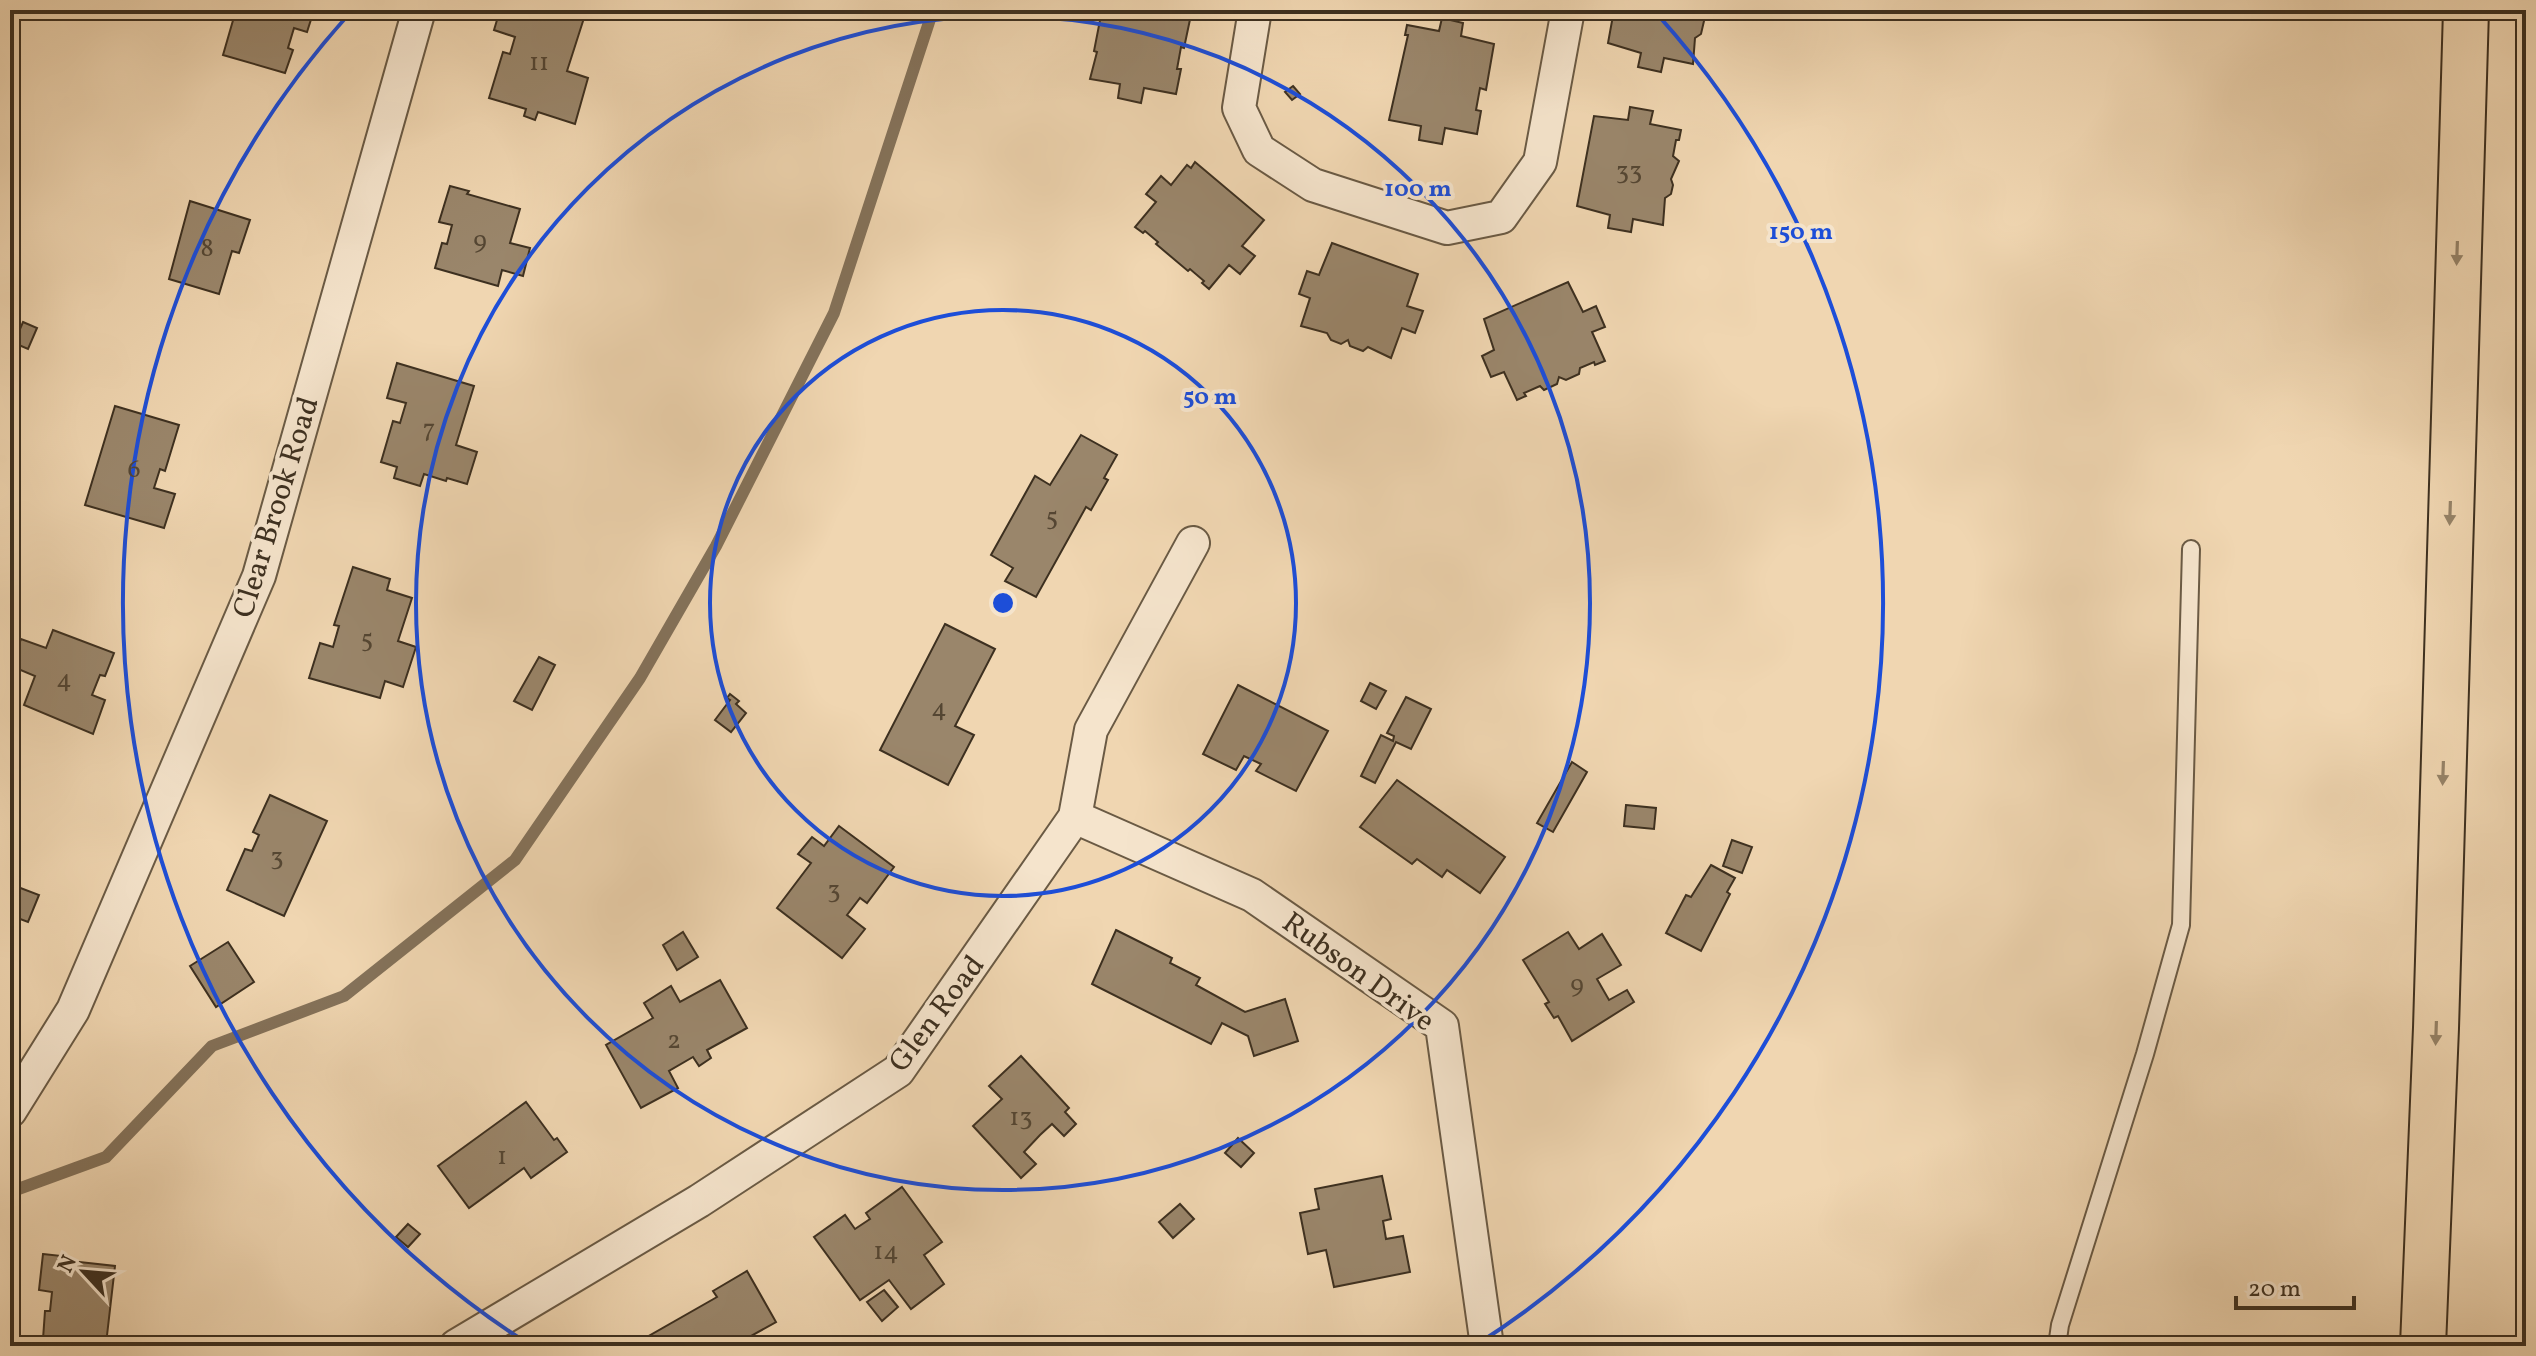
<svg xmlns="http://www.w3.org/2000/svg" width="2536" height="1356" font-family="Vollkorn,serif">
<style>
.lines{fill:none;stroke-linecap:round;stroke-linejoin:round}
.stream{stroke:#84725a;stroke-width:12}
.building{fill:#9a866b;stroke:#3d3020;stroke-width:2}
.service-casing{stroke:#6a5a44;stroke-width:20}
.minor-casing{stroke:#6a5a44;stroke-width:36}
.motorway-casing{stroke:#3d3020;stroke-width:48}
.service{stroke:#f5e4cc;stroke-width:16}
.minor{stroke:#f5e4cc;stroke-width:32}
.motorway{stroke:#f0d6b1;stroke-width:44}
.oneway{fill:#968368}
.ring{fill:none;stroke:#1d4ed8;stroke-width:4}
.labels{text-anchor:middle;stroke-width:8;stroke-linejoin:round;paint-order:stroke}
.number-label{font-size:26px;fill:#544633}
.street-label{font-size:30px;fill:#3d3020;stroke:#f5e4cc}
.centre{fill:#1d4ed8;stroke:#f5e4cc;stroke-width:4}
.ring-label{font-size:24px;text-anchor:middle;font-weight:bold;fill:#1d4ed8;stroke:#f5e4cc;stroke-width:8;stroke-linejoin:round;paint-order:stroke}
</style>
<rect width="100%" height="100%" fill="#f0d6b1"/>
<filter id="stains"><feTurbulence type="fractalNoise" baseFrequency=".0025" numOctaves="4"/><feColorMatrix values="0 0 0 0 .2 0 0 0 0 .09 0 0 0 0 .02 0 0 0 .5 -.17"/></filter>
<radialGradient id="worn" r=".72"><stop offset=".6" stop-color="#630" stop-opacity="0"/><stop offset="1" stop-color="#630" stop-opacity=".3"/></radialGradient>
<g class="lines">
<polyline class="stream" points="10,1192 106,1157 212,1046 344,996 515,860 640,678 716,546 834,313 933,10"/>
</g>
<g class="building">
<polygon points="236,10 314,10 307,32 294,28 288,48 293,50 285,73 223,55"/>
<polygon points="500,10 556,10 584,18 567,71 588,78 575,124 538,112 535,120 524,116 526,109 489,98 503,52 510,54 515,37 494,30"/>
<polygon points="1102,10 1192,10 1184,48 1181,47 1177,69 1181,69 1176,94 1144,88 1141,103 1118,98 1120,84 1090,79 1097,52 1094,51"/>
<polygon points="1614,10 1706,10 1700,16 1704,21 1701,34 1695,38 1693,64 1664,58 1661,72 1638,67 1641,53 1608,43"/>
<polygon points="1442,18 1463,23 1461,36 1494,44 1486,90 1480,88 1476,110 1481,111 1477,134 1445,128 1442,144 1419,140 1421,126 1389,120 1408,35 1405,35 1407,25 1439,31"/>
<polygon points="1293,86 1300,94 1292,100 1285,92"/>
<polygon points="1630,107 1653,111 1650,124 1681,130 1679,140 1676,140 1673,156 1679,161 1671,179 1673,185 1671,194 1665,198 1663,225 1633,219 1631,232 1608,228 1610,215 1577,206 1594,116 1628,120"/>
<polygon points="1195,162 1264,220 1242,246 1255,256 1240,274 1229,265 1209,289 1202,283 1204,281 1190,269 1188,271 1156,244 1158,242 1145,231 1143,233 1135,227 1156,202 1146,194 1161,176 1171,185 1187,165 1191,168"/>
<polygon points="450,186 469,191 467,194 520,209 510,243 530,248 523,276 502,270 498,286 435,268 442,243 447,244 452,225 439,222"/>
<polygon points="190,201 250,220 239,253 232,251 219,294 169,279"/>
<polygon points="1332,243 1418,274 1407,306 1423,311 1415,333 1402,328 1391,358 1368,347 1363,351 1350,346 1348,340 1341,344 1331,340 1327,333 1301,326 1310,298 1299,294 1307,271 1319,275"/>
<polygon points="1568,282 1583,312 1596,306 1605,327 1592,332 1605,361 1595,365 1594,362 1580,368 1579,374 1566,380 1559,377 1557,384 1544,390 1540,386 1524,393 1526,396 1517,400 1504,372 1491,377 1482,356 1494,350 1484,319"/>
<polygon points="23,322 37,328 28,349 14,343"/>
<polygon points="397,363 474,386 456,445 477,452 467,484 447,478 446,481 424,474 420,486 394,478 397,467 381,462 393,421 400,423 406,403 387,398"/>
<polygon points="115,406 179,425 165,471 160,469 154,488 175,494 164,528 85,505"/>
<polygon points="1081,435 1117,455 1104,478 1108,480 1091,510 1086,507 1036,597 1005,581 1013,568 991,555 1035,476 1050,485"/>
<polygon points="353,567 390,579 387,590 412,598 398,641 416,647 403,687 385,681 380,698 309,678 320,643 333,647 339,626 334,625"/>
<polygon points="945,624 995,649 955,726 974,735 948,785 880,750"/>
<polygon points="53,630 114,653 105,676 100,675 92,695 105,700 93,734 24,705 35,676 11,666 21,639 46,648"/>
<polygon points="539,657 555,665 532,710 514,701"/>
<polygon points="1370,683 1386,691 1376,709 1361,701"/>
<polygon points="1238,685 1328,731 1296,791 1256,771 1261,764 1244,756 1236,770 1203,754"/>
<polygon points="730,694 739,701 736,704 746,713 731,732 715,720 730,700 727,698"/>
<polygon points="1406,697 1431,709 1411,749 1396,742 1375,783 1361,776 1381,735 1393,741 1394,736 1387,733"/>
<polygon points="1572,762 1587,772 1553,832 1537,823"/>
<polygon points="1397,780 1505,857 1480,893 1447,870 1442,877 1417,859 1412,864 1360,827"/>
<polygon points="270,795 327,821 284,916 227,890 245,849 252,851 259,835 253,832"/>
<polygon points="1626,805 1656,808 1654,829 1624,826"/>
<polygon points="839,826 894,867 867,903 860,898 847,915 865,929 842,958 777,908 811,863 798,854 812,837 824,846"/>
<polygon points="1732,840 1752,847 1742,873 1723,866"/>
<polygon points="1711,865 1735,878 1727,892 1730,894 1701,951 1666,933 1686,895 1691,897"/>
<polygon points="10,884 39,895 28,922 15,917 10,931"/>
<polygon points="1116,930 1172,958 1170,963 1200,978 1196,985 1245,1012 1285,999 1298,1041 1254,1056 1248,1036 1222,1023 1211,1044 1092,984"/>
<polygon points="683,932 698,957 677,970 663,945"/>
<polygon points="1568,932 1579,949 1602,934 1621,965 1597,979 1609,1000 1627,990 1634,1002 1572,1041 1558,1016 1554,1018 1545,1004 1549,1002 1523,960"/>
<polygon points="228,942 254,982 216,1007 190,966"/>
<polygon points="720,980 747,1028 707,1050 711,1058 699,1066 693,1057 669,1071 678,1088 641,1108 606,1045 653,1018 644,1003 671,986 680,1002"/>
<polygon points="1021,1056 1069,1108 1065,1112 1076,1124 1064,1136 1052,1124 1040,1135 1024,1152 1036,1164 1021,1178 973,1126 1002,1099 989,1086"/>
<polygon points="526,1102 554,1140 557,1138 567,1152 531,1178 524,1168 469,1208 438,1166"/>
<polygon points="1238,1138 1254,1153 1241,1167 1225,1153"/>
<polygon points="1382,1176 1391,1219 1383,1221 1386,1239 1403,1236 1410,1272 1334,1287 1326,1250 1308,1254 1300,1213 1319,1209 1315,1189"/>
<polygon points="902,1187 942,1242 924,1255 944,1284 911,1309 889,1280 860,1300 814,1237 845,1215 855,1229 870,1219 866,1213"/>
<polygon points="1180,1204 1194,1219 1173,1238 1159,1222"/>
<polygon points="408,1224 420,1234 408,1247 396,1237"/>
<polygon points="43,1254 62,1256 61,1260 115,1266 106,1344 43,1339 45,1311 50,1311 52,1292 39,1290"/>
<polygon points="747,1271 776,1322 744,1340 746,1344 642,1346 640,1341 717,1297 713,1291"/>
<polygon points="884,1290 898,1307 882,1321 867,1302"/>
</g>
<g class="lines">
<defs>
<polyline id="service" points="2057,1346 2060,1325 2145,1054 2181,925 2191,549"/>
<g id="minor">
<polyline points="1255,10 1239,108 1259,150 1313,185 1447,228 1501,217 1540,162 1568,10"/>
<polyline points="1075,817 1252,895 1442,1026 1487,1346"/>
<polyline points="10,1111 73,1010 259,576 419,10"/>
<polyline points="456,1346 699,1201 898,1071 1075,817 1091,730 1193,543"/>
</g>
<polyline id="motorway" points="2423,1346 2436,1028 2466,10"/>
</defs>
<use href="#service" class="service-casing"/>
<use href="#minor" class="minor-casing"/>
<use href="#motorway" class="motorway-casing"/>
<use href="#service" class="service"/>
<use href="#minor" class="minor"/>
<use href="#motorway" class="motorway"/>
</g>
<defs><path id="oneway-solid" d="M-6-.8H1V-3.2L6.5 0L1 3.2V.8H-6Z" transform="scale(2)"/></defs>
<g class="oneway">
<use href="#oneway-solid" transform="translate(2457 253) rotate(92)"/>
<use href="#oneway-solid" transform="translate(2450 513) rotate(92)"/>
<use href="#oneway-solid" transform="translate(2443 773) rotate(92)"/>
<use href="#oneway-solid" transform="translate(2436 1033) rotate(92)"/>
</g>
<g class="ring">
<circle cx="1003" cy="603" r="293"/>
<circle cx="1003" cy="603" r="587"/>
<path d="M530 1345A880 880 0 0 1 349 14M1657 14A880 880 0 0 1 1476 1345"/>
</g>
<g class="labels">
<g class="number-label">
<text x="539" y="70">11</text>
<text x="1629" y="179">33</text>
<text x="480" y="248">9</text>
<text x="207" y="256">8</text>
<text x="429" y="437">7</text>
<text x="134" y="477">6</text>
<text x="1052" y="525">5</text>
<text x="367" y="647">5</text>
<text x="64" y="687">4</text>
<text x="939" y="716">4</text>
<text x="277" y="865">3</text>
<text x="834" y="898">3</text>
<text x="1577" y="992">9</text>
<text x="674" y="1048">2</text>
<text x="1021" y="1125">13</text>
<text x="502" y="1164">1</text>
<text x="886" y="1259">14</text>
</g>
<g class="street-label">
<text transform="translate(275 507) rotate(-73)" y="10">Clear Brook Road</text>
<text transform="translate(1359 971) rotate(36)" y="10">Rubson Drive</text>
<text transform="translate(936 1013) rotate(-53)" y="10">Glen Road</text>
</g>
</g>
<circle cx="1003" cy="603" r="12" class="centre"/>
<g class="ring-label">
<text x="1418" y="196">100 m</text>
<text x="1801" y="239">150 m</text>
<text x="1210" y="404">50 m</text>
</g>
<rect width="2536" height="1356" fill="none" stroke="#f0d6b1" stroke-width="40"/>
<rect x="12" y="12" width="2512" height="1332" fill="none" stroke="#3d3020" stroke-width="4"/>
<rect x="20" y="20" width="2496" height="1316" fill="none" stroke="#3d3020" stroke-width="2"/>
<g transform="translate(84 1272) rotate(296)" stroke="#f5e4cc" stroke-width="6" paint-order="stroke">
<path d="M0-6L14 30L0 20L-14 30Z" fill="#3d3020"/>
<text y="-12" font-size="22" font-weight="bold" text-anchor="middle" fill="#3d3020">N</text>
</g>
<path d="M2236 1296v12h118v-12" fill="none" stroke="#3d3020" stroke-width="4"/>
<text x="2248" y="1296" font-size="24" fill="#3d3020" stroke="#f5e4cc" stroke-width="6" paint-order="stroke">20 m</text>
<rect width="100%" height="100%" filter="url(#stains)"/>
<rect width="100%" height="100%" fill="url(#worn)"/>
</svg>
